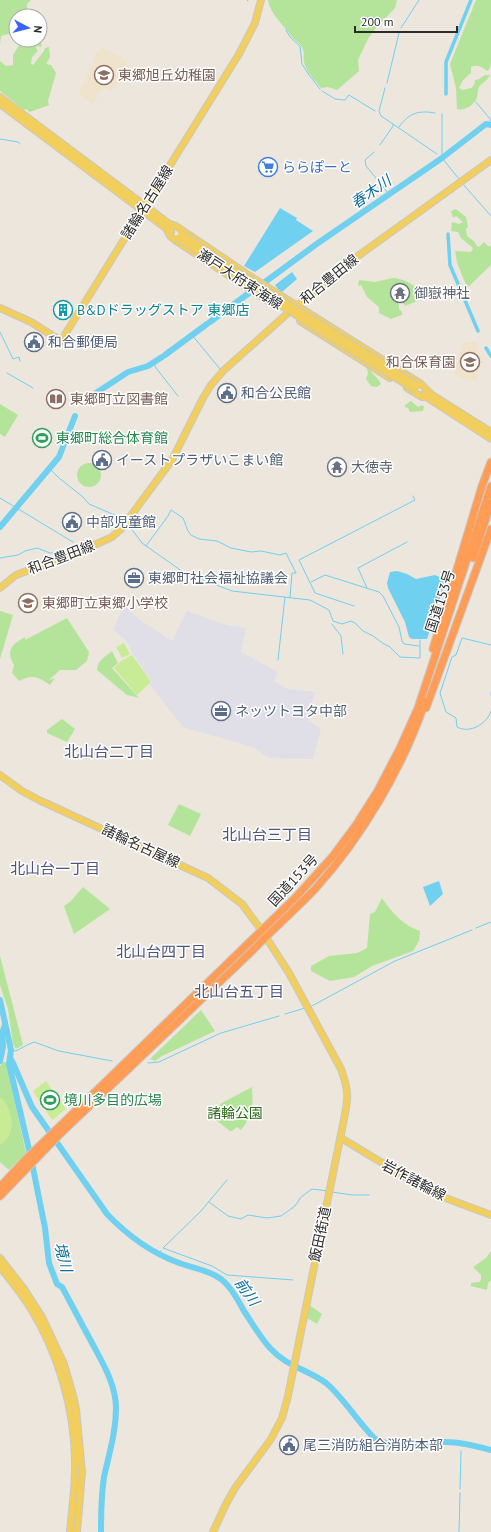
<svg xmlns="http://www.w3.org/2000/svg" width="491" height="1532" font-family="'PT Sans','Noto Sans JP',sans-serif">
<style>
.industrial{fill:#e0dee6}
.education{fill:#efe3cc}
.green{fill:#b4e499}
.pitch{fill:#c8ec95}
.water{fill:#6fd0f0}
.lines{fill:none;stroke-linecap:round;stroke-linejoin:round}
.stream{stroke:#6fd0f0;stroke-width:1}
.canal{stroke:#6fd0f0;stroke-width:3.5}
.river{stroke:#6fd0f0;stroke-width:6}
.major-casing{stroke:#c8c8c8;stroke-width:8}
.highway-casing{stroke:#c8c8c8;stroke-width:9}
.major{stroke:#f2ce5d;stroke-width:6}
.highway{stroke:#ff9d56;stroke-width:7}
.major-bridge-casing{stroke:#c8c8c8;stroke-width:8;stroke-linecap:butt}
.major-bridge{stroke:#f2ce5d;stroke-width:6}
.labels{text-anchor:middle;stroke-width:3;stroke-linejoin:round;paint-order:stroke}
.education-label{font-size:14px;fill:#785e54;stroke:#fff;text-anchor:start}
.shop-label{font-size:14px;fill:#366cbe;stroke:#fff;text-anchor:start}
.street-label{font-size:14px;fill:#2b2b2b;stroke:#fff}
.worship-label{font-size:14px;fill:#5b616d;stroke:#fff;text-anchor:start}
.culture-label{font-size:14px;fill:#0d838f;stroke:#fff;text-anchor:start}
.service-label{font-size:14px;fill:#4e5e75;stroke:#fff;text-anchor:start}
.leisure-label{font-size:14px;fill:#27864d;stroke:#fff;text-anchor:start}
.park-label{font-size:14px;fill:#2b6a19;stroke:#fff}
.water-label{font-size:15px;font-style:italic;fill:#0c6e9f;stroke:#fff}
.neighbourhood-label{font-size:15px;fill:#4b547d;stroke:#fff}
</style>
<rect width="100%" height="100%" fill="#ede6dd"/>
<polygon class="industrial" points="124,605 140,620 172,641 187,611 226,625 246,628 241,652 278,672 274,681 287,689 315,692 308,721 321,728 313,759 269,758 253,747 183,727 150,685 152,682 133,654 126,640 113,630"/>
<g class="education">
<polygon points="103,48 120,56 129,66 129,69 123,74 113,90 110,91 104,87 93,104 79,95 79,93 98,50"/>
<polygon points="476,342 479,352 485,360 478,369 477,381 468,381 454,375 462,343"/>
</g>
<g class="green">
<polygon points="0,0 31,0 27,4 27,9 35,16 16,16 16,38 8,34 1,36 0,45"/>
<path d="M268,0H397L395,8L375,29L368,39L358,60L359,71L337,90L328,87L321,88C315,80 306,72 304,62C303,57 305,52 302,47C299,42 294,40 291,36C283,24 270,14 268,0Z"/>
<path d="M476,0H491V63L490,68L487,71C483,67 476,64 471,67V73L463,80L459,88L463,90C471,88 474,89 475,80L479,79L485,75H490C487,81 483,82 479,87C477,91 478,96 476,100C472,106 464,111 457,109L456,88L450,64Z"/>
<polygon points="20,40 38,40 42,44 41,47 37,46 36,48 38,51 32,57 31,63 33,65 44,51 45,48 49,47 50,57 46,64 51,65 56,73 48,101 49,105 30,112 26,109 24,110 0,91 0,61 6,66 13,65 13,55 20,44"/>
<polygon points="456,209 466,217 468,227 466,229 467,236 475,242 476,245 479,247 484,242 489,247 491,245 491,265 467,288 457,262 455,251 471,252 473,248 461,238 458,232 451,231 452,222 459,224 463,222 456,216 453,218 451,211"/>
<path d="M393,278C400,278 416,284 419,292C420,295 418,299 417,301L405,306L402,301L405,292L400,287L395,294L396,301L399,305V309L402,312V315L391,319L379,313V307L367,297L361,285L358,286L359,280L375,282Z"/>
<path d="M367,368L370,369C372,375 379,378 381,384L377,387L371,386L366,379L368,373Z"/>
<polygon points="411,401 418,407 422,405 424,407 423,411 410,412 408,408 405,407 405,405"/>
<polygon points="0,404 18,415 5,437 0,434"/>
<circle cx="89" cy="475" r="12"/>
<polygon points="0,611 13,615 0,659"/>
<path d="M67,618L89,652L87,661L76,670H60L49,680L55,678L50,685C38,677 33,674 19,681L12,673L14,665C6,650 11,645 25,637V640Z"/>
<path d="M112,651L118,663L112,668L139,698L127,695L97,670C97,661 106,656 112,651Z"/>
<polygon points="62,719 75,729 67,742 47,733 47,730"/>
<polygon points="179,804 201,814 190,836 168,825"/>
<polygon points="83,887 110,909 74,934 64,906 71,901"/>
<path d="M382,898C391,912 404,926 420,931L419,941L413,951L372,966L354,977L330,981L311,971V966L329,956L357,953L367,948L370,914L375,912Z"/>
<polygon points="0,956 23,1045 16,1049 13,1044 8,1009 0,985"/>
<polygon points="201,1010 215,1031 162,1056 155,1061 150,1059"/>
<polygon points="3,1062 6,1062 26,1153 9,1170 0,1162 0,1066"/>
<path d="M252,1087C253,1107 254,1114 241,1130L237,1127L232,1131H230L216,1120V1113L220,1104Z"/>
<polygon points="491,1251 491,1280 488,1283 487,1290 471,1286 471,1283 479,1282 481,1280 481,1275 473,1267 486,1258"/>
<polygon points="311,1306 322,1314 317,1324 307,1318 308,1307"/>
</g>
<g class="pitch">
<polygon points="124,643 130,654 122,658 116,647"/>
<polygon points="132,655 151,682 137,695 114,668 121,661"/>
<polygon points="46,1081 66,1109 52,1120 33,1091"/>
<path d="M0,1098L3,1099C13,1114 17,1134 0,1145Z"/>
</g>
<g class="water">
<polygon points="280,208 297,218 296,220 313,231 255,272 244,266"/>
<polygon points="292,272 297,279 282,292 278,289 275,285"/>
<polygon points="397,571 407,574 416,579 435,575 446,580 427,639 412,639 409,637 405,622 388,588 387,583 390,572"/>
<polygon points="439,881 443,894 430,906 423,887"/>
</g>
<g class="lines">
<g class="stream">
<polyline points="247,0 248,1"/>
<polyline points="401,28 419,0"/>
<polyline points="286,30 290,37 300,46 302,64 309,75 320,89"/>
<polyline points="387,83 399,33"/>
<polyline points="322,91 335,99 345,100 349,95 375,111"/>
<polyline points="476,102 491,120"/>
<polyline points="442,114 442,158 459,179"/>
<polyline points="393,124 437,154"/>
<polyline points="486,124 491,120"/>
<path d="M399,127C409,113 418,110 435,113"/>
<polyline points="0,139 18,142 20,144"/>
<polyline points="380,145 393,126 393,124 381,116 379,111 385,88"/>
<polyline points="374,152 365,160 366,166 389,194"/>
<polyline points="462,183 491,216"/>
<polyline points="0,332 13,359 19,357 20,361"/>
<polyline points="192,335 220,369"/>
<polyline points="153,362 156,368 178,396"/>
<polyline points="7,373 33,388"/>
<polyline points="50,469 59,478 83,497 89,504 117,516 123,521"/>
<polyline points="0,498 73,542"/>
<polyline points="137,516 130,527 142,543 183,572 232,591 310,600 329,610 333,621 342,624 351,621 355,623 363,631 373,636 384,644 390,647 400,657 420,658 420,640"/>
<polyline points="146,546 168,516 171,510 183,518 188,531 191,535 199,539 217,541 231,548 251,552 261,551 280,555 286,553 296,573 292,573 290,597"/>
<polyline points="0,558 18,555 25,551 37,548 50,553 59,553"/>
<polyline points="311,582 325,575 379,592 383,596 399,627 402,641 404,644 419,646"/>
<polyline points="367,588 358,568 407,542"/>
<polyline points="354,606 315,593 299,560 415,500 413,496"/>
<polyline points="332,624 341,636 343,654"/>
<path d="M491,645L462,638L456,655L452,657L440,693L446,712L456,718L457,727C470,734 487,724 491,711"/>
<polyline points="278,660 285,597"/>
<polyline points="491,692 491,695"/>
<polyline points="476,928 491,922"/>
<polyline points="310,1007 395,961 472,930"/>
<polyline points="285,1014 305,1008"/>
<polyline points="11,1050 16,1051 27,1045 34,1042 59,1051 112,1061"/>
<polyline points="148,1063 159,1062 221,1033 279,1016"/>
<polyline points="227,1180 201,1211 163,1248 212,1266 227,1275 293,1280"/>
<polyline points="332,1192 352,1195 369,1195"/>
<polyline points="209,1202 228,1216 241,1219 248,1215 267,1218 281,1216 295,1206 301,1197 312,1189 327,1191"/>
<polyline points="159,1254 161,1251"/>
<polyline points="462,1446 462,1444"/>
<polyline points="460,1489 461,1451"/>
<polyline points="459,1532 460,1493"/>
</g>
<g class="canal">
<polyline points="446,94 446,62 471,0"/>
<polyline points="448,234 450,265 478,331"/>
<polyline points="486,348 491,356"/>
</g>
<g class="river">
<polyline points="265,282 318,243 442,158 486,124 491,125"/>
<polyline points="210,322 249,293"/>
<polyline points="165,355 207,324"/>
<polyline points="86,402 96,393 128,372 148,366 162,357"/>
<polyline points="0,527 59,457 75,416"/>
<path d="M0,1000L11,1050L9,1064L31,1158L45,1228L49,1263L57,1284L62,1287C72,1305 81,1323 91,1341C102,1362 116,1384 116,1408C116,1432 109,1454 104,1477C101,1496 101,1513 101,1532"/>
<path d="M10,1058L13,1063L32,1107L107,1214C127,1235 152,1253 179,1263C193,1268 209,1270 221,1279C231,1287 238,1300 244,1311C252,1323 260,1337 270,1348C287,1367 307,1369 326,1383C342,1396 358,1422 374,1438C398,1452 420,1441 446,1442C461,1442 476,1446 491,1450"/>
<polyline points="0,1061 3,1047 2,1033 5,1025"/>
</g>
<defs>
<g id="major">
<polyline points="0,97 172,226"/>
<polyline points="0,104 171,232"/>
<polyline points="170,224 176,226 256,280 421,384 432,395"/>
<polyline points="167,230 170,236 176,241 268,301"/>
<polyline points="0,308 31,322 61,341 239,54 255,23 261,0"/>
<polyline points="300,321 390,378"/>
<polyline points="407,388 422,397 427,397"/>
<polyline points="429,393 491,432"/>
<polyline points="423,395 491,439"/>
<polyline points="0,588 16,575 90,547 112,537 121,529 172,460 203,398 211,385 224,370 288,313 358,256 491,160"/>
<path d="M0,775L22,791L39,800L208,878L242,904L262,931L289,973L341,1069C350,1094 348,1099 343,1124L288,1396L282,1418L271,1439L235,1488L226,1504L213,1532"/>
<polyline points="341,1138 432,1193 491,1215"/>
<polyline points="0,1258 24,1289 42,1317 64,1364 73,1395 76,1409 82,1472 77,1532"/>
<path d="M0,1267C11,1281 22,1294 31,1309C58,1353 74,1407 75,1459C76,1483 72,1508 70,1532"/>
</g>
<g id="highway">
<polyline points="473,558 491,503"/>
<polyline points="433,649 482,486 491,462"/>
<polyline points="426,708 491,529"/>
<polyline points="0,1187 25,1160 296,897 333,856 356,825 377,792 400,748 418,708 491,486"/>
<path d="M0,1196L58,1136L250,953C271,931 294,911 315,889C361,838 403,768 425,702"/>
</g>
</defs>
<use href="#major" class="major-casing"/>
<use href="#highway" class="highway-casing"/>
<use href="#major" class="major"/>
<use href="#highway" class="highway"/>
<defs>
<g id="major-bridge">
<polyline points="181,233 220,261 418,386"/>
<polyline points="178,238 253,288 415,390"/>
</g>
</defs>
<use href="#major-bridge" class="major-bridge-casing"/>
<use href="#major-bridge" class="major-bridge"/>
</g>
<defs>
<symbol id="school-ring" viewBox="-11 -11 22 22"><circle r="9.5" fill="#fff" stroke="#8d6e63" stroke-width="1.5"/><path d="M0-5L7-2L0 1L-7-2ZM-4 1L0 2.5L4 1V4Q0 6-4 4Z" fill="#8d6e63"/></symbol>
<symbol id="supermarket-ring" viewBox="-11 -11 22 22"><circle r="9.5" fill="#fff" stroke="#3f7fe0" stroke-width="1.5"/><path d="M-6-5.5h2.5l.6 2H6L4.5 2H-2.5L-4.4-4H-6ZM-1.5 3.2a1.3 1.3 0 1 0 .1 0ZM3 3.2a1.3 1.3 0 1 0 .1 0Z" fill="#3f7fe0"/></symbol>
<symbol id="temple-ring" viewBox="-11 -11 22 22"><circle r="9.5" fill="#fff" stroke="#6b7280" stroke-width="1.5"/><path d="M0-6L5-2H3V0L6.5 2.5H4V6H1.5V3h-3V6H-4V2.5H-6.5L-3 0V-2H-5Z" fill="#6b7280"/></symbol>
<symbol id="building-ring" viewBox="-11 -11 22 22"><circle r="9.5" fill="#fff" stroke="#0f9aa8" stroke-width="1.5"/><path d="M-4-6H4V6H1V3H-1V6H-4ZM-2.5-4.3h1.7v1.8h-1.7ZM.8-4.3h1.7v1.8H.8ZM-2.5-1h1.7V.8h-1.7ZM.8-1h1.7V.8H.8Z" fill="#0f9aa8"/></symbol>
<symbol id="civic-ring" viewBox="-11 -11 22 22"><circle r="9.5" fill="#fff" stroke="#5c6f8a" stroke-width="1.5"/><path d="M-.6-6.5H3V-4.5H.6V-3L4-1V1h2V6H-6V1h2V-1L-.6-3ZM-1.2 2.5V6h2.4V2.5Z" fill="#5c6f8a"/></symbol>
<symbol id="library-ring" viewBox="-11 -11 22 22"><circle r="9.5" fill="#fff" stroke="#8d6e63" stroke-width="1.5"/><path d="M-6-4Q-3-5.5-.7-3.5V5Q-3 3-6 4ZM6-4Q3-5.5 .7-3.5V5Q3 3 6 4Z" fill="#8d6e63"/></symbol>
<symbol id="stadium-ring" viewBox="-11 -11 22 22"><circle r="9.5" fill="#fff" stroke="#2e9e5b" stroke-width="1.5"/><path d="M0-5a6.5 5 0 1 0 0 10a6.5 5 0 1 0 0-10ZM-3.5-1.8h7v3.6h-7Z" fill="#2e9e5b"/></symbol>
<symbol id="office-ring" viewBox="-11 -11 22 22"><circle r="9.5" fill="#fff" stroke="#5c6f8a" stroke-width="1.5"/><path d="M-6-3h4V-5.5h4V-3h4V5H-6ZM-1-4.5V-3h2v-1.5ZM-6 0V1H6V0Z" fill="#5c6f8a"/></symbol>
</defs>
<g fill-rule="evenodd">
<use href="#school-ring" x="93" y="64" width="22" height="22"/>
<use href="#supermarket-ring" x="257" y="156" width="22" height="22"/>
<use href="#temple-ring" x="389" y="282" width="22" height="22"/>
<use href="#building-ring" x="52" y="299" width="22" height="22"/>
<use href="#civic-ring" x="23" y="331" width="22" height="22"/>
<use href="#school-ring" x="459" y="351" width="22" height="22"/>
<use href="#civic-ring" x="216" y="382" width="22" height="22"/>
<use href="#library-ring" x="45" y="388" width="22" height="22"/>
<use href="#stadium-ring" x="31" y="427" width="22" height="22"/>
<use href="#civic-ring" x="91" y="449" width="22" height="22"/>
<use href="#temple-ring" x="326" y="456" width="22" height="22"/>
<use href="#civic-ring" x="61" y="511" width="22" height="22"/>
<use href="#office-ring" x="123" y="567" width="22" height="22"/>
<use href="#school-ring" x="17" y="592" width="22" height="22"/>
<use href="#office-ring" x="210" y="700" width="22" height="22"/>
<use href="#stadium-ring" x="39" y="1089" width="22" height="22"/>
<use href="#civic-ring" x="278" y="1434" width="22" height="22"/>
</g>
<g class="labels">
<g class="education-label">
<text x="118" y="80">東郷旭丘幼稚園</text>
<text x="456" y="367" text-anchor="end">和合保育園</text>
<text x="70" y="404">東郷町立図書館</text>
<text x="42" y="608">東郷町立東郷小学校</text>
</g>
<g class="shop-label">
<text x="282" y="172">ららぽーと</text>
</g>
<g class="street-label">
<text transform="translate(147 202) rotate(-58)" y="5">諸輪名古屋線</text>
<text transform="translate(240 279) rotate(33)" y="5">瀬戸大府東海線</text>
<text transform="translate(329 279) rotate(-39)" y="5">和合豊田線</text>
<text transform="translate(61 557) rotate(-21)" y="5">和合豊田線</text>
<text transform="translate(440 601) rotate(-72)" y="5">国道153号</text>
<text transform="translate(141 846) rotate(25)" y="5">諸輪名古屋線</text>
<text transform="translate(293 880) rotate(-47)" y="5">国道153号</text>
<text transform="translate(414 1180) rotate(28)" y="5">岩作諸輪線</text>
<text transform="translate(320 1234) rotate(-78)" y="5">飯田街道</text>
</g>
<g class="worship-label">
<text x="414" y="298">御嶽神社</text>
<text x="351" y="472">大徳寺</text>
</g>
<g class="culture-label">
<text x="77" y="315">B&amp;Dドラッグストア 東郷店</text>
</g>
<g class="service-label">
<text x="48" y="347">和合郵便局</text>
<text x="241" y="398">和合公民館</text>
<text x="116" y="465">イーストプラザいこまい館</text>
<text x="86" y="527">中部児童館</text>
<text x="148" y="583">東郷町社会福祉協議会</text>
<text x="235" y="716">ネッツトヨタ中部</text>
<text x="303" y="1450">尾三消防組合消防本部</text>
</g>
<g class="leisure-label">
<text x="56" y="443">東郷町総合体育館</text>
<text x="64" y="1105">境川多目的広場</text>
</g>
<g class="park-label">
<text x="235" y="1118">諸輪公園</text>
</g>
<g class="water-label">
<text transform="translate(371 192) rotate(-35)" y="5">春木川</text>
<text transform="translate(63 1257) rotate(76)" y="5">境川</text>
<text transform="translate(247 1292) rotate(55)" y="5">前川</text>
</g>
<g class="neighbourhood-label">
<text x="109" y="757">北山台二丁目</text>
<text x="267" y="840">北山台三丁目</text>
<text x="55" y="874">北山台一丁目</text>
<text x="161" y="957">北山台四丁目</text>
<text x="239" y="997">北山台五丁目</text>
</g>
</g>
<g transform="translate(28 28) rotate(97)"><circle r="19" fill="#ffffff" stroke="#aaaaaa"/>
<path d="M0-3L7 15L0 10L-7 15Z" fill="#3b62fc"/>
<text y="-6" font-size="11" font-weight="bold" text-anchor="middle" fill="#2b2b2b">N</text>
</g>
<path d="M355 26v6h102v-6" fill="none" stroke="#2b2b2b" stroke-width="2"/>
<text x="361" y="26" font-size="12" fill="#2b2b2b" stroke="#ffffff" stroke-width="3" paint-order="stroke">200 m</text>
</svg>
